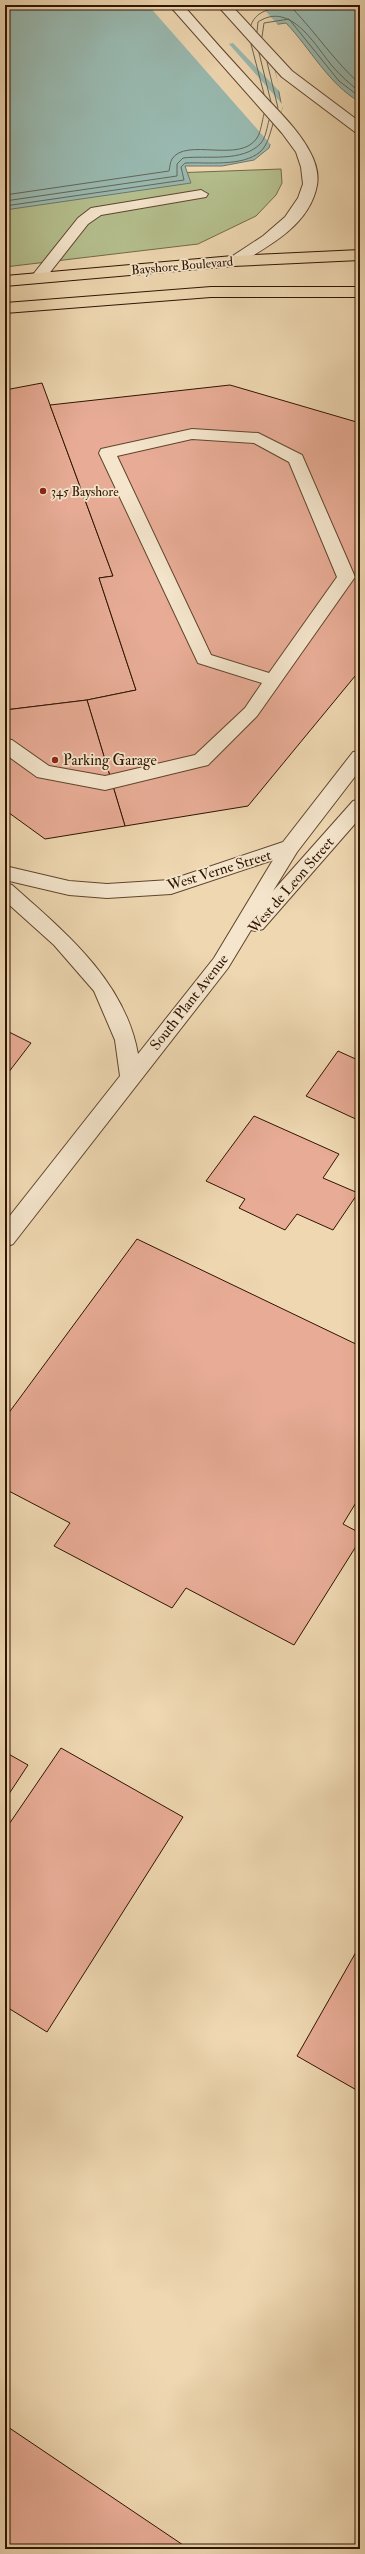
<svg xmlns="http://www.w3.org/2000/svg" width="365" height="2554" font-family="'IM FELL Double Pica',serif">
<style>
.green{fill:#b5bf8e;stroke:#726a47}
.water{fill:#99b9b0;stroke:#6f776a}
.pier{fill:#eed7b1}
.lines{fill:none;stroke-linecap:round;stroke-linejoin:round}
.shore{stroke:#646658;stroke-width:1}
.building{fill:#e8ac96;stroke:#301400}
.minor-casing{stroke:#60452c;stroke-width:2}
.major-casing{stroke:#301400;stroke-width:2}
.minor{fill:#f4e5cc;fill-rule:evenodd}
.major{fill:#eed7b1;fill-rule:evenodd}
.poi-dot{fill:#8f2418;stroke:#f4e5cc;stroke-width:1.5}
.labels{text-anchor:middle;stroke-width:3.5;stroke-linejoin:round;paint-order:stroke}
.far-street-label{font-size:13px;fill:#301400;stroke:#f4e5cc}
.far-poi-label{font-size:13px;fill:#301400;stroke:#f4e5cc;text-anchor:start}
.poi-label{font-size:15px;fill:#301400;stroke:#f4e5cc;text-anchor:start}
.street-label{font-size:15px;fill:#301400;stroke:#f4e5cc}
</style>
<rect width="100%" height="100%" fill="#eed7b1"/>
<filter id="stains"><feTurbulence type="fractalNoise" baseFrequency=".005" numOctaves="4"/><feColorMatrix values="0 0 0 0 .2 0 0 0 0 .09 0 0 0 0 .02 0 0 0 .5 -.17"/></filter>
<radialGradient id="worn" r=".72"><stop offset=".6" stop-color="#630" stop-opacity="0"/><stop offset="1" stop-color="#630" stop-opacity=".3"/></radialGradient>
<polygon class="green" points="281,169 282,183 276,195 256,216 198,244 5,267 5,204 173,173"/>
<path class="water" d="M5,5H360V102C329,85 310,48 286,23L266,26V46L275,71L282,108L269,148L254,160L222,166H185L191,183L5,210Z"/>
<polygon class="pier" points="148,5 260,5 279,26 268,28 268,46 281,93 233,43 229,44 283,105 272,146"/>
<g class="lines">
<g class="shore">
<path d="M251,25C257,8 277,7 293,9C316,33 335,62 360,84"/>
<path d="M257,32L258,22C291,0 316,47 333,67C341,76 350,84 360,92"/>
<polyline points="262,37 264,23 289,19 339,81 360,97"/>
<polyline points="251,44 264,94"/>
<polyline points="259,53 271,102"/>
<polyline points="267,62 278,108"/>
<path d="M5,195L169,171C170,167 170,162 172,159C186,137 240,164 257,138C261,132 262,121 264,114"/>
<path d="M5,201L177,176V164L183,158C206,155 243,163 261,143C266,137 267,127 269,120"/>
<path d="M5,206L184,180L181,167L185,163C207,162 242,167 260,152C268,145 270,133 273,124"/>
</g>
</g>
<g class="building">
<polygon points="42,383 113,576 99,578 136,690 87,700 5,710 5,390"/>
<polygon points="230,385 360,423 360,670 248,806 125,826 87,700 136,690 99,578 113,576 50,405"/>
<polygon points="87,700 125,826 45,839 5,810 5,710"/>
<polygon points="5,1030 31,1043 5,1077"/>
<polygon points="338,1051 360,1061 360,1121 306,1096"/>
<polygon points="254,1116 339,1154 323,1178 358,1193 333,1230 297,1214 285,1230 239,1208 245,1199 206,1181"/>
<polygon points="137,1239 360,1346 360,1496 343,1524 360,1533 360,1540 294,1645 186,1588 172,1608 54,1546 70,1523 5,1489 5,1418"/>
<polygon points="61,1748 183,1817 47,2032 5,2006 5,1830"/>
<polygon points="5,1752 28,1765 5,1800"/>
<polygon points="360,1945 360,2092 297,2056"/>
<polygon points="5,2425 189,2549 5,2549"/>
</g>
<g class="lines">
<defs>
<g id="minor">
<path d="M169,5H183C208,34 234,63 260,91C278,111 298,129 310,152C315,161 319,174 317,185C310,224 270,246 238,264L233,266L225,261L263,236L285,217L298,198L303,184L301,167L296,152L282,133Z"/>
<polygon points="217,5 231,5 292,71 360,122 360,133 355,132 282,77"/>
<polygon points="201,190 208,194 206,197 101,215 88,224 44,280 34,280 31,277 78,218 91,208"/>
<path d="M192,429L258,433L302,455L355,577L257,716L208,765L105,790L37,777L5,754V739L12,740L49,766L105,776L195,755L245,708L262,683L198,663L99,453L101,449ZM192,439L254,443L289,462L337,577L269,673L211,655L117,456Z"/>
<path d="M360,751V770L297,852L273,891L353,801L360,799V818L263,929L256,931L251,930L228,968L13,1244L5,1247V1222L120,1076L115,1040L94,991L54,945L5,901V883L12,885C65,932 125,981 138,1054L214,958L273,860L171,894L107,898L69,895L5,880V866L69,881L107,884L170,880L283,842L353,752Z"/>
</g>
<g id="major">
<polygon points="360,250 360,260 233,266 5,286 5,276 233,256"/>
<polygon points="211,287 360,287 360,297 211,297 5,313 5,303"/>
</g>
</defs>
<use href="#minor" class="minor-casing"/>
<use href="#major" class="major-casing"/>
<use href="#minor" class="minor"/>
<use href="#major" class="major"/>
</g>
<g class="poi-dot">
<circle cx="43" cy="491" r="4"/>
<circle cx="55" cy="760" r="4"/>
</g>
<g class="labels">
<g class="far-street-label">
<text transform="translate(182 265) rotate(-5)" y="5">Bayshore Boulevard</text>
</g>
<g class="far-poi-label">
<text x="51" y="496">345 Bayshore</text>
</g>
<g class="poi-label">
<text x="63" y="765">Parking Garage</text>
</g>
<g class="street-label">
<text transform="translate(219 870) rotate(-17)" y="5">West Verne Street</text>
<text transform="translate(291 885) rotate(-49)" y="5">West de Leon Street</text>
<text transform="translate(189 1002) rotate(-52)" y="5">South Plant Avenue</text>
</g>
</g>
<rect width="365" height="2554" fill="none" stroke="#eed7b1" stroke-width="20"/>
<rect x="6" y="6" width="353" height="2542" fill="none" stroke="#301400" stroke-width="2"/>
<rect x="10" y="10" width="345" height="2534" fill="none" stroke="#301400"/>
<rect width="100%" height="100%" filter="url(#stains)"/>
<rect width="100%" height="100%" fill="url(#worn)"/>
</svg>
